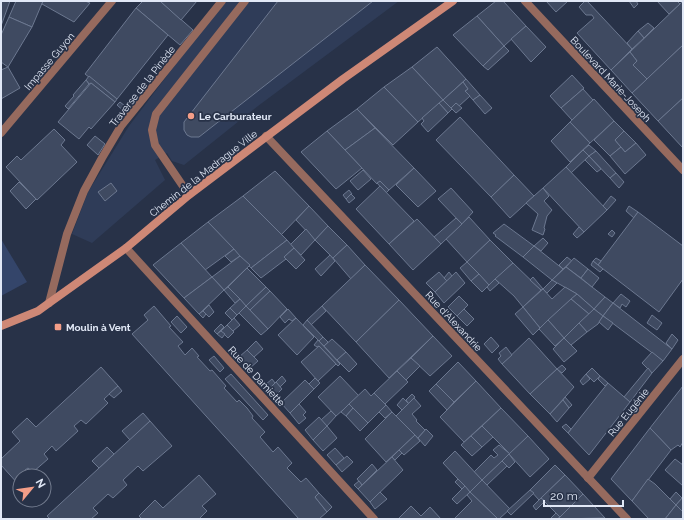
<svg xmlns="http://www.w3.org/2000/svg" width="684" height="520" font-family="Raleway,sans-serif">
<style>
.built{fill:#2f3c58}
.green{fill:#34456a}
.building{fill:#3f4a61;stroke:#6c7890}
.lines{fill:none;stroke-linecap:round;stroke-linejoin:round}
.lane{stroke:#966a5e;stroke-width:8}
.street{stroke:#966a5e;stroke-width:8}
.secondary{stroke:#ce8876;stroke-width:8}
.poi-dot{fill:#f49e88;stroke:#283248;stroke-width:1.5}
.labels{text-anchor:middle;stroke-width:3.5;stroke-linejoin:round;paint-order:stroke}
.street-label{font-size:10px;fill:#e1e8f6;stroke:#283248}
.poi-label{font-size:10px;font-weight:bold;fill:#e1e8f6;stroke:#283248;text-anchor:start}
</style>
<rect width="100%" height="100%" fill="#283248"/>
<polygon class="built" points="227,1 399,1 258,106 184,165 172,161 167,153 155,160 165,180 92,243 72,234 88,192 129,126 200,32"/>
<polygon class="green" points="1,239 27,282 1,296"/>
<g class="building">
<polygon points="1,1 10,1 1,26"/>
<polygon points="16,1 43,1 32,27 9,17"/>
<polygon points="43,1 85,1 90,3 74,22 42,4"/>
<polygon points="143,1 160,1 193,30 180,45 136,8"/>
<polygon points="160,1 197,1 181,20"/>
<polygon points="278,1 373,1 199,137 191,137 187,135 184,130 184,122"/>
<polygon points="496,1 503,1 526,26 504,46 477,16"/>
<polygon points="546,1 568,1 556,12"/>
<polygon points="585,1 587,1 632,49 611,70 577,33 594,18 592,15 586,15 579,7"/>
<polygon points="629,1 636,1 638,4 634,8"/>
<polygon points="657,1 677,1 680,4 669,14"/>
<polygon points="683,1 683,45 647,79 633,65 637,61 630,52"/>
<polygon points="136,8 168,35 117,99 85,74"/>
<polygon points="477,16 504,46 483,66 453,35"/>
<polygon points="9,17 32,27 8,67 1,62 1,35"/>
<polygon points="648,23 654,28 644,38 638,31"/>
<polygon points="526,26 546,47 531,62 511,39"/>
<polygon points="638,31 644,38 632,49 627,43"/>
<polygon points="683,45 683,98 658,121 632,93"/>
<polygon points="504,46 509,51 488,70 483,66"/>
<polygon points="437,47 466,79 443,100 412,67"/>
<polygon points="630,52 637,61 633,65 647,79 632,93 611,70"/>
<polygon points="8,67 20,88 1,99 1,70"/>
<polygon points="412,67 443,100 418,122 384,87"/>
<polygon points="572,75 584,88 561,108 550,96"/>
<polygon points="89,76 117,99 115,102 91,83 89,84 86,80"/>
<polygon points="466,79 480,95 473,100 465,91 468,89 463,82"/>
<polygon points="86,80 89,84 68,109 65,106 74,96 73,95"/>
<polygon points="463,82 468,89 465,91 470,96 459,106 456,103 451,108 443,100"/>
<polygon points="91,83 115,102 91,129 89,127 79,139 58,122"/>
<polygon points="384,87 418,122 393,145 357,109"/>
<polygon points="583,89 593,100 572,120 561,108"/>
<polygon points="480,95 492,108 485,114 473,100"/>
<polygon points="683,98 683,148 658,121"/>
<polygon points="594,99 614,121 590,143 570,122"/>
<polygon points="443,100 452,109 448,113 439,103"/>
<polygon points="120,102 130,110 127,114 117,105"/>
<polygon points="439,103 448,113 428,132 421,124 424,121 422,118"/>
<polygon points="456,103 462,108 456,113 451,108"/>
<polygon points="357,109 375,128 345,150 327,131"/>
<polygon points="460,117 514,175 491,197 436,140"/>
<polygon points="614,121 624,131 615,140 621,147 610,156 594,140"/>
<polygon points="570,122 590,143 570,162 551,141"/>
<polygon points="375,128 414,168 389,190 380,181 377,184 345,150"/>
<polygon points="54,129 65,140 61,145 77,162 37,200 6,167 17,156 21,160"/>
<polygon points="327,131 362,168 336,189 301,152"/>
<polygon points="624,131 636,143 625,152 615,140"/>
<polygon points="95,136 105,144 98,155 87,145"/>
<polygon points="636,143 646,155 625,174 610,156 621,147 625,152"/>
<polygon points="589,145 596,151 589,156 583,150"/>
<polygon points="583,150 589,156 571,173 566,167"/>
<polygon points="596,151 616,173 610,178 589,156"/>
<polygon points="589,156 601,169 597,172 585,160"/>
<polygon points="566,167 607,210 584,232 543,188"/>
<polygon points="414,168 436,191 418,207 396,185"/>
<polygon points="363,170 371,179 358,190 350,181"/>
<polygon points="275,171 309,206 281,235 243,196"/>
<polygon points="616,173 624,182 619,188 610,178"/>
<polygon points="514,175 534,196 510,218 491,197"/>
<polygon points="380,181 389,190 386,193 377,183"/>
<polygon points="19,182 36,199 26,209 10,191"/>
<polygon points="111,183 117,191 105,201 98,192"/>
<polygon points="380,186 414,221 389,244 356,209"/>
<polygon points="451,188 473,212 462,224 438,199"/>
<polygon points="543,188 549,196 544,201 552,210 547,216 544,228 545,229 543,235 532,230 538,214 526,203"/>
<polygon points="349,190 352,194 346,199 343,195"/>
<polygon points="351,194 355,198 349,203 346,199"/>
<polygon points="243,196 287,240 251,268 208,222"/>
<polygon points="611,196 616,200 607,210 603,206"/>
<polygon points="309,206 328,226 315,240 296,220"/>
<polygon points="629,206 638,212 634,218 626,211"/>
<polygon points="638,212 683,246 683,279 659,312 598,265"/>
<polygon points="469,217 490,240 467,262 446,239"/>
<polygon points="456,218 462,224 441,244 434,237"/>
<polygon points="417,219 441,244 413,270 389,244"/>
<polygon points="208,222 234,249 205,270 181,243"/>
<polygon points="504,224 534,246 523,257 495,236 496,235 493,233"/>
<polygon points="328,226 347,245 333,258 315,240"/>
<polygon points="579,227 584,232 577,238 573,234"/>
<polygon points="306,229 315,240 301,255 290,245"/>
<polygon points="612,230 615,233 612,237 608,234"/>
<polygon points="543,238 548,243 541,251 534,246"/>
<polygon points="287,240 294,248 284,257 286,259 261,278 251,268"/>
<polygon points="490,240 513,263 489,285 467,262"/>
<polygon points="181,243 212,277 184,298 153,265"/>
<polygon points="347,245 365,265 351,279 333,258"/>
<polygon points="534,246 563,269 552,280 523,257"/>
<polygon points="294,248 305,260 296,269 284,257"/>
<polygon points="234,249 240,256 231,262 225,256"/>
<polygon points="330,255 335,261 321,276 315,269"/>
<polygon points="240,256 250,265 224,290 212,277"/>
<polygon points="567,257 572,261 563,269 559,265"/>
<polygon points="574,258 588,269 581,278 566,267"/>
<polygon points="596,258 601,261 598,265 593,261"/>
<polygon points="593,261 603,269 600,272 591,265"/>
<polygon points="467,262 479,274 471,281 460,268"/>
<polygon points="513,263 541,290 523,307 514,296 495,279"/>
<polygon points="365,265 399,300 356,342 322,306"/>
<polygon points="566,267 605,297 594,309 577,294 552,280"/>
<polygon points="247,268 266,287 246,306 228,287"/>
<polygon points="588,269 599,278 592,287 581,278"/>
<polygon points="439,272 447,281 435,292 426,283"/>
<polygon points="449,272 452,276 447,281 444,278"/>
<polygon points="456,272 465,283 444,303 435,292"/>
<polygon points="479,274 489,285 482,292 471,281"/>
<polygon points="212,277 224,290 199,314 184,298"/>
<polygon points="533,277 543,289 541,290 530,280"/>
<polygon points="495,279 499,283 490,291 487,287"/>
<polygon points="552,280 557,283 547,293 543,289"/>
<polygon points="228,287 240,299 235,303 224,290"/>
<polygon points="266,287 270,291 250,310 246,306"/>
<polygon points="565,287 577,294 540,328 523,307 543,289 552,299"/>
<polygon points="270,291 287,309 268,329 250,310"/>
<polygon points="577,294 594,309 589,314 571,299"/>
<polygon points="621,294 630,301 626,307 622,304 620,308 613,303"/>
<polygon points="459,296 468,305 457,316 448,307"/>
<polygon points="605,297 613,303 603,316 594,309"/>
<polygon points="240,299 246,306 237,315 230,308"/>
<polygon points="571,299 589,314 564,338 548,320"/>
<polygon points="399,300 433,336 389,378 356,342"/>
<polygon points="613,303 672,349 663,361 603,316"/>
<polygon points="209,305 214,312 209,317 203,311"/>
<polygon points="154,306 171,326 169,327 183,342 178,346 185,355 192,348 199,356 197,357 210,371 212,370 226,386 224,388 237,402 239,400 247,408 253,416 252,418 265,432 260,437 273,452 278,447 292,463 287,468 301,482 306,478 319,493 315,497 327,512 319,519 299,519 132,334 148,320 144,315"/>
<polygon points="246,306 268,329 261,335 239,313"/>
<polygon points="322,306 326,311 311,325 307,320"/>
<polygon points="523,307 540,328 533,335 515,314"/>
<polygon points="230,308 237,315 232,320 225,313"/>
<polygon points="288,309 296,318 292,321 289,319 285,323 280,317"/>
<polygon points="464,309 474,319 467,326 457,316"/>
<polygon points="594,309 603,316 598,324 587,332 579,323"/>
<polygon points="203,311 206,314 203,318 199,314"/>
<polygon points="652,315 662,323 657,330 647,323"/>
<polygon points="177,316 187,327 181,333 171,322"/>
<polygon points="603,316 613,323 608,330 599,322"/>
<polygon points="234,318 240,325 233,331 227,325"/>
<polygon points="296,318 314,337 297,355 278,335"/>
<polygon points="307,320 323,337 319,341 303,325"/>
<polygon points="548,320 564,338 555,346 539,329"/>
<polygon points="579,323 587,332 571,345 564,338"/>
<polygon points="221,324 224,327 217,334 214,331"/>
<polygon points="227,325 234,332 228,338 221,331"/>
<polygon points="221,331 225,334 222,338 217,334"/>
<polygon points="672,334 678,340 672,349 666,343"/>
<polygon points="433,336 452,356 430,376 411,358"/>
<polygon points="323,337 328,342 324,346 319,341"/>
<polygon points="491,337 499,346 492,353 484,344"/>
<polygon points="529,338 557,369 530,394 502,364"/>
<polygon points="564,338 577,351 564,362 553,349"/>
<polygon points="332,339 346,352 337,360 324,346"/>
<polygon points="318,340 340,364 338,366 319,346 317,347 314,345"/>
<polygon points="256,341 263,349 254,357 247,350"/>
<polygon points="319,346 336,364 318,381 301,362"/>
<polygon points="506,347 512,355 502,364 498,359 501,356 499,353"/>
<polygon points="247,350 258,361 250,368 239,357"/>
<polygon points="346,352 357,364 349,372 337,360"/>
<polygon points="652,352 663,361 652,373 642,363"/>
<polygon points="214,356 224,368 220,372 209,360"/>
<polygon points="411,358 420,366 406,380 397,371"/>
<polygon points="458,362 476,381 454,402 436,384"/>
<polygon points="562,365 566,369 562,373 557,369"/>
<polygon points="101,367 118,386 104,399 108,403 86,424 81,420 74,426 78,431 56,451 52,446 44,454 48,459 33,472 28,468 25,470 30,476 20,476 19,485 1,465 1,459 20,441 12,432 27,418 36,427"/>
<polygon points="592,368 600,376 594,382 586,374"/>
<polygon points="648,368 652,373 630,402 624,397"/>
<polygon points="557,369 574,387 550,414 530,394"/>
<polygon points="397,371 408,382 385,404 374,393"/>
<polygon points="231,374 268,415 263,420 225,379"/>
<polygon points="586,374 590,379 583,385 580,381"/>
<polygon points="282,376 286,381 280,387 276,382"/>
<polygon points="340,376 359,396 336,416 318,397"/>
<polygon points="600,376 608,383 605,386 598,379"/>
<polygon points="315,378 320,383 314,389 309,384"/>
<polygon points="272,379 275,383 269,389 265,385"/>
<polygon points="305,380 314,389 290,413 281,403"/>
<polygon points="476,381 501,408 464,442 440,417"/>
<polygon points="276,382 282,389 275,396 269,389"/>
<polygon points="608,383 630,402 589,455 568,433"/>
<polygon points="436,384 454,402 447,410 429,391"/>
<polygon points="118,386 122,391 114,398 109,394"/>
<polygon points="683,386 683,442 680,447 678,445 671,450 650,428"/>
<polygon points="365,389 371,396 374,393 386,405 368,423 349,404"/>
<polygon points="412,394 415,397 409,404 406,400"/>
<polygon points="565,397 572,405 569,408 563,400"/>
<polygon points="403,398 409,404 402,410 397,405"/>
<polygon points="414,398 421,406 412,414 417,420 416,421 425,430 418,438 396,416"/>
<polygon points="563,400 569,408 557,422 550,414"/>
<polygon points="299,404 306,412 303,415 306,418 299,424 290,413"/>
<polygon points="349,404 353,408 346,416 341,412"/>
<polygon points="386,405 392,412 385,418 379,412"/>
<polygon points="353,408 368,423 360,431 346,416"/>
<polygon points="501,408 528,436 510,454 482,426"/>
<polygon points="331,411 336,416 327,426 321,420"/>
<polygon points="392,412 415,435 386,462 365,439"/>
<polygon points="143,413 150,421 130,440 122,431"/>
<polygon points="319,417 327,426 313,440 305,430"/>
<polygon points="150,421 172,446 143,471 138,466 123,480 127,485 113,498 108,494 93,508 98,513 91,519 50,519 47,516"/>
<polygon points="566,424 571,429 568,433 562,427"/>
<polygon points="327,426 337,438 323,451 313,440"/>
<polygon points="482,426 493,437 482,447 471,436"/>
<polygon points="650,428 671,450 632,501 611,479"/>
<polygon points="426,429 433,436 425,446 418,438"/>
<polygon points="415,435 420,441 404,455 399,450"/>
<polygon points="471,436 482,447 472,456 461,445"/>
<polygon points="528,436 549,459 530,477 509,454"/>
<polygon points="499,445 510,454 482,480 474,472 491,455 494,458 498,455 493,450"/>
<polygon points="107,447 114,454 99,468 92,461"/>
<polygon points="335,448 344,458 336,465 327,455"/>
<polygon points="399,450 402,453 395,460 392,457"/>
<polygon points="455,451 482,480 470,492 443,463"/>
<polygon points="509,454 515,462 509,468 502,461"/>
<polygon points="347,456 353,462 342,472 336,465"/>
<polygon points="392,457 403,470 370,502 358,489"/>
<polygon points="675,459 683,465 683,486 665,470"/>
<polygon points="502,461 507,466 487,485 482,480"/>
<polygon points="372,464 377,470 362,485 357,479"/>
<polygon points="555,465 565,475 539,500 530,490"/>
<polygon points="199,475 216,494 202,506 207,511 199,519 142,519 139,516 155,500 163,508"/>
<polygon points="565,475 583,494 560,517 541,498"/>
<polygon points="458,479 465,486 462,489 455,482"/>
<polygon points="648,479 655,484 676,505 665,519 649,519 632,501"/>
<polygon points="482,480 510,509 499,519 498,519 470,492"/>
<polygon points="359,481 362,485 358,489 354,485"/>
<polygon points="465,486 470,492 457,504 452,499"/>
<polygon points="530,490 534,493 511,515 507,511"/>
<polygon points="380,492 387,499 375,509 370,502"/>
<polygon points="470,492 498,519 454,519 472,501 467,495"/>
<polygon points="676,492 682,498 676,505 670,499"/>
<polygon points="319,493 332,507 327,512 315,497"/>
<polygon points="583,494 605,518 557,519 560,517"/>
<polygon points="683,497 683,512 676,505"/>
<polygon points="541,498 545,501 536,510 533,506"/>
<polygon points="676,505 683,512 683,519 665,519"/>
<polygon points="411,506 421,516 430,507 441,519 398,519"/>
<polygon points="556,513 560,517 557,519 550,519"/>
</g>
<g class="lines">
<polyline class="lane" points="189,195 155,145 152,130 156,114 245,1"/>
<g class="street">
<polyline points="525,1 683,170"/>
<polyline points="1,133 112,1"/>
<polyline points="266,136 627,519"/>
<polyline points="126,248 374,519"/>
<polyline points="49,303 67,234 84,191 102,158 121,126 222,1"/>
<polyline points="588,478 683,359"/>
</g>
<polyline class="secondary" points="1,326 38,311 49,303 126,248 189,195 343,79 453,1"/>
</g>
<g class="poi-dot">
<circle cx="191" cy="116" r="4"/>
<rect x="54" y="323" width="8" height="8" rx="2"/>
</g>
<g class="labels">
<g class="street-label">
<text transform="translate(49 61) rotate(-50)" y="4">Impasse Guyon</text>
<text transform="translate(611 79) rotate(47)" y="4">Boulevard Marie-Joseph</text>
<text transform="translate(142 86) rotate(-52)" y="4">Traverse de la Pinède</text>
<text transform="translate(203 173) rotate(-38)" y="4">Chemin de la Madrague Ville</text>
<text transform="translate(454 321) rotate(47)" y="4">Rue d'Alexandrie</text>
<text transform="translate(257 376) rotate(47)" y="4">Rue de Damiette</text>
<text transform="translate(628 412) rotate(-51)" y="4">Rue Eugénie</text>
</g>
<g class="poi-label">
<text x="199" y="120">Le Carburateur</text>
<text x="66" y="331">Moulin à Vent</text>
</g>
</g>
<rect width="684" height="520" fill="none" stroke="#e1e8f6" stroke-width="4"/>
<g transform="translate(32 488) rotate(61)"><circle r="19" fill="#283248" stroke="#727b8e"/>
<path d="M0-3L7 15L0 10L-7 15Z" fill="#f49e88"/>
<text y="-6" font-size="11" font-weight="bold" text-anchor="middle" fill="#e1e8f6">N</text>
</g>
<path d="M544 500v6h79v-6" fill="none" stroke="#e1e8f6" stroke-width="2"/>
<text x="550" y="500" font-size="12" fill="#e1e8f6" stroke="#283248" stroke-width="3" paint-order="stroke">20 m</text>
</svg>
